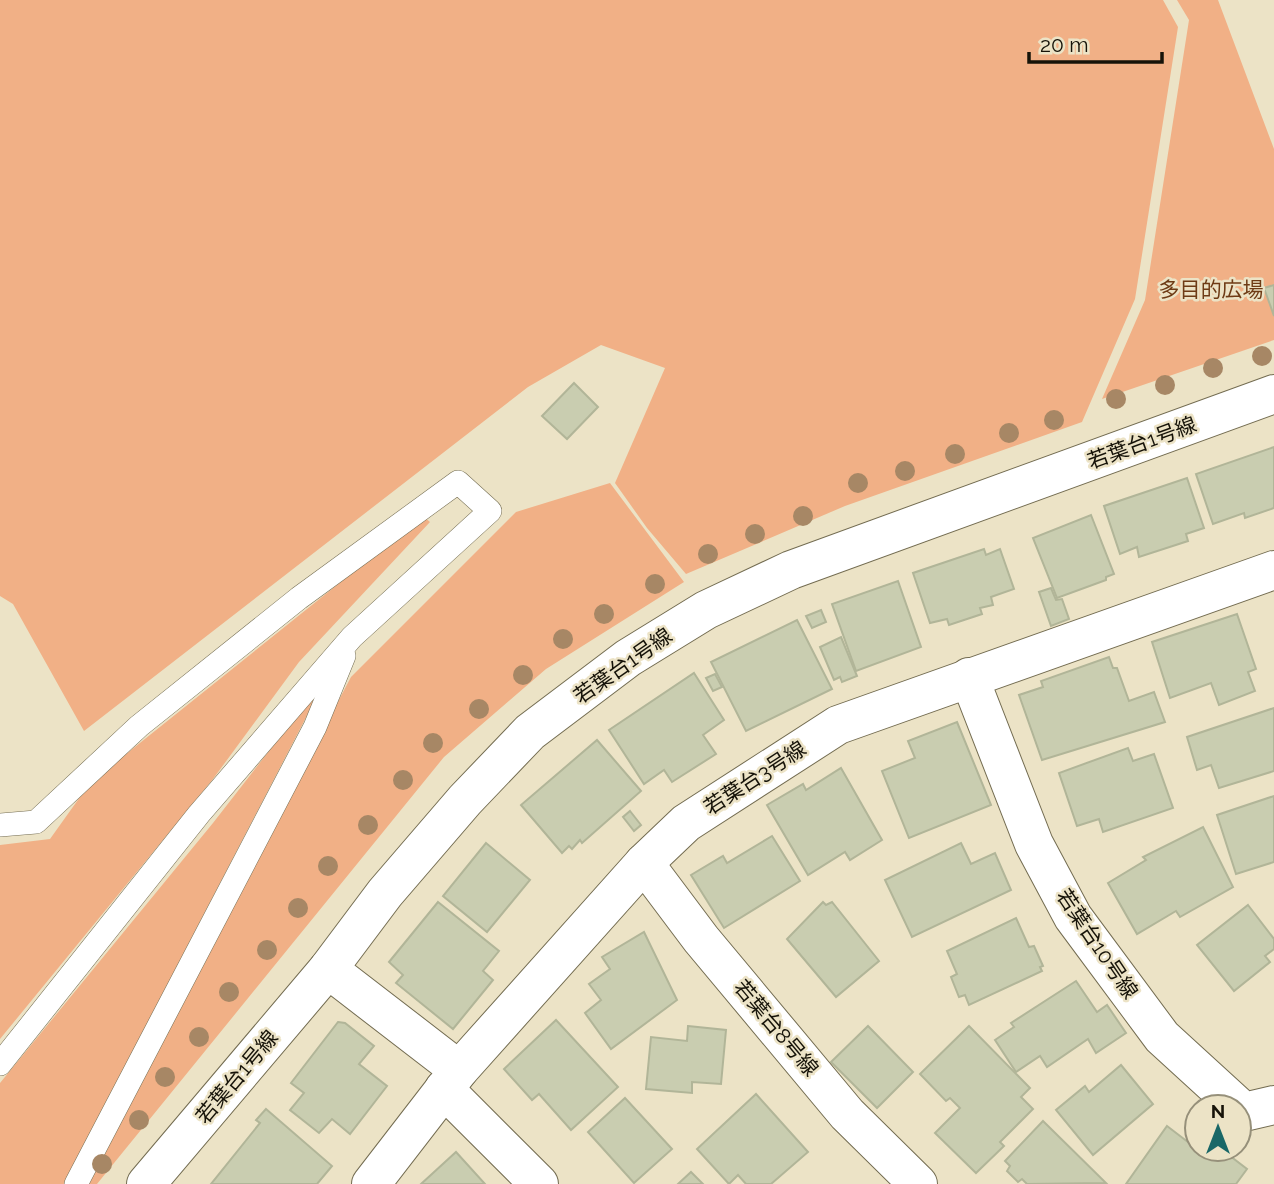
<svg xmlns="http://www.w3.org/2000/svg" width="1274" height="1184" font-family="Raleway,'Noto Sans JP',sans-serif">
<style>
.green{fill:#f1b086}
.building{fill:#c9cdb0;stroke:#b1b598;stroke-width:2}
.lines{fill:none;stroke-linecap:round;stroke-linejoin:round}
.service-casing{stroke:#736c51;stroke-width:24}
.minor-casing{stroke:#736c51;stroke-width:40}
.tertiary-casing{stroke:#736c51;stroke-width:40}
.service{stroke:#fff;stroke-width:23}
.minor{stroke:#fff;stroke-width:38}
.tertiary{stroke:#fff;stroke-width:38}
.tree{fill:#a78765}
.labels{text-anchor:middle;stroke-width:5;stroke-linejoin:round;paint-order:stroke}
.park-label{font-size:21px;fill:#6e3b15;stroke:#ece3c6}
.street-label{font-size:21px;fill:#161309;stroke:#ece3c6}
</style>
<rect width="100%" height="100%" fill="#ece3c6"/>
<g class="green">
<polygon points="0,0 1163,0 1178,27 1135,299 1082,422 845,506 686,574 647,528 615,483 665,368 601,345 528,387 84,731 13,604 0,596"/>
<polygon points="1177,0 1218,0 1274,149 1274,340 1102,399 1145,300 1189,20"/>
<polygon points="610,483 684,582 546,669 444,757 97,1184 83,1184 351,677 516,512"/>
<polygon points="423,516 430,522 299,662 213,779 0,1039 0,845 50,839 90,783"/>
<polygon points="328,675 64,1184 0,1184 0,1083 213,823"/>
</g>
<g class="building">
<polygon points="1274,285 1274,316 1264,288"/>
<polygon points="574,383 598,407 567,439 542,416"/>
<polygon points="1274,447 1274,508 1245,518 1244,513 1213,524 1196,474"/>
<polygon points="1187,478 1204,528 1186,534 1188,541 1139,557 1137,547 1120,554 1104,506"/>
<polygon points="1091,515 1114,574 1106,577 1106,580 1057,598 1033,538"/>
<polygon points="984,549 986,555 1000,549 1014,589 991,597 993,605 980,608 982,614 949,625 947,619 930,623 913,573"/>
<polygon points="898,581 921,647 856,671 832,604"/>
<polygon points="1051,588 1056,600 1062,599 1069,619 1051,626 1039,592"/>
<polygon points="821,610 826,622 812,628 806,616"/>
<polygon points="1237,614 1256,669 1248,672 1255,691 1219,705 1211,683 1170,698 1152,642"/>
<polygon points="797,620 832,689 746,731 711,662"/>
<polygon points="841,637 857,676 842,682 840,677 834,680 820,647"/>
<polygon points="1109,657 1113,668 1117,668 1129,701 1154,692 1165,722 1042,760 1019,695 1043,687 1041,681"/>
<polygon points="694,673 724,720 703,735 716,754 672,782 664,770 644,784 609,730"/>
<polygon points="715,674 722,687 713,691 706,678"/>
<polygon points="1274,708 1274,771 1219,788 1211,765 1197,770 1187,737"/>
<polygon points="957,722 991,805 909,838 882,771 915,758 908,741"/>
<polygon points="597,740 641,791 582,843 580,840 572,849 569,846 562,853 521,805"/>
<polygon points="1128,748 1133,761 1154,754 1173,808 1103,832 1099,819 1077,826 1059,773"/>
<polygon points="841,768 882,840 850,860 845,852 808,875 767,805 803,784 806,790"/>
<polygon points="1274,796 1274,862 1236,874 1217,815"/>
<polygon points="630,811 641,825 634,831 623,817"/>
<polygon points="1203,827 1233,887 1180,917 1176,911 1137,934 1108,883 1146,860 1143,857"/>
<polygon points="772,836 800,881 724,928 691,875 723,856 727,863"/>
<polygon points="486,843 530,880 487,932 443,896"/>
<polygon points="961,843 971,864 995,853 1011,890 912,937 885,880"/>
<polygon points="438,902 499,951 483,971 493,980 453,1029 396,983 403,975 389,962"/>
<polygon points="823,902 826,905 832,902 879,961 836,997 787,939"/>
<polygon points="1248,905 1274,939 1274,949 1265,956 1270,962 1234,991 1197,945"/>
<polygon points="1016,918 1029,947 1034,946 1043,966 1040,967 1042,971 969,1005 965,995 959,997 951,977 957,974 947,951"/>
<polygon points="644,932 677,1000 611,1049 585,1013 601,1000 589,984 610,969 602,957"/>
<polygon points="1076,981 1097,1012 1107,1005 1126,1033 1096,1053 1088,1039 1047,1067 1040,1056 1016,1072 995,1040 1014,1027 1011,1023"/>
<polygon points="556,1020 618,1087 571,1130 539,1094 532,1100 504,1069"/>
<polygon points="338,1022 345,1023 374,1046 359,1064 387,1086 350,1134 332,1119 319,1133 290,1110 304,1093 291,1083"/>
<polygon points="688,1026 726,1030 721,1084 692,1082 692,1093 646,1089 651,1037 687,1041"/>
<polygon points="868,1026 913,1072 877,1108 831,1062"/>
<polygon points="969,1026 1030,1088 1021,1097 1033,1109 1000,1142 1004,1146 976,1173 935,1133 960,1108 950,1098 946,1101 920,1074"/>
<polygon points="1121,1065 1153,1104 1093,1155 1056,1110 1085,1086 1089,1092"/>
<polygon points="756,1094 808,1152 771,1184 746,1184 738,1175 729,1184 697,1149"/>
<polygon points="625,1098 672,1149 634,1183 588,1132"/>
<polygon points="266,1109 332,1166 317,1184 211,1184 260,1123 256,1120"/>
<polygon points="1043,1121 1106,1183 1027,1184 1022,1179 1018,1182 1007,1171 1010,1166 1005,1161"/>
<polygon points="1167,1126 1201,1152 1221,1149 1247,1169 1236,1184 1126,1184"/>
<polygon points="456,1152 485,1184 421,1184"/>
<polygon points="691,1172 703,1184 678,1184"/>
</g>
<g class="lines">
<defs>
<g id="service">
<polyline points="0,825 36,822 139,726 299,598 458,482 490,511 352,637 199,814 0,1064"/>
<polyline points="76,1184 315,727 344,656"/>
</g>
<g id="minor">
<polyline points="969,677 1034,844 1073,917 1162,1037 1244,1112 1274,1105"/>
<polyline points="644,863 701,939 847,1114 918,1184"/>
<polyline points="328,969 459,1070"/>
<polyline points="444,1089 539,1184"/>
<polyline points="371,1184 459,1070 644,863 686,823 838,725 1274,570"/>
</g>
<polyline id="tertiary" points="146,1184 328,969 385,893 465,800 530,732 628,658 706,610 791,570 1274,394"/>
</defs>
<use href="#service" class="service-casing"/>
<use href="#minor" class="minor-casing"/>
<use href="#tertiary" class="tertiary-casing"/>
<use href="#service" class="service"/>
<use href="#minor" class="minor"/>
<use href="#tertiary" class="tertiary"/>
</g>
<g class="tree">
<circle cx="1262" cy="356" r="10"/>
<circle cx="1213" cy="368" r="10"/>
<circle cx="1165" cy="385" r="10"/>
<circle cx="1116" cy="399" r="10"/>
<circle cx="1054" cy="420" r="10"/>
<circle cx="1009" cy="433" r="10"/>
<circle cx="955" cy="454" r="10"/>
<circle cx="905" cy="471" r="10"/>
<circle cx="858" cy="483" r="10"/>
<circle cx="803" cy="516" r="10"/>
<circle cx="755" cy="534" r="10"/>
<circle cx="708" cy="554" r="10"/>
<circle cx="655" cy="584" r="10"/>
<circle cx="604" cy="614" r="10"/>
<circle cx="563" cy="639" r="10"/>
<circle cx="523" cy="675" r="10"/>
<circle cx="479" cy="709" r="10"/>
<circle cx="433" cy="743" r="10"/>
<circle cx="403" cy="780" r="10"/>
<circle cx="368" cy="825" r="10"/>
<circle cx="328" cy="866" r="10"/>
<circle cx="298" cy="908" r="10"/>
<circle cx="267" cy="950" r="10"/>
<circle cx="229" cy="992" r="10"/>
<circle cx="199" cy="1037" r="10"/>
<circle cx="165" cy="1077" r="10"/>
<circle cx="139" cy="1120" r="10"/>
<circle cx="102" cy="1164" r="10"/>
</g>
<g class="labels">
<g class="park-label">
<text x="1211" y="297">多目的広場</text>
</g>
<g class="street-label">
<text transform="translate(1142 443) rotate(-20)" y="7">若葉台1号線</text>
<text transform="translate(623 666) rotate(-35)" y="7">若葉台1号線</text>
<text transform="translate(755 778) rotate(-33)" y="7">若葉台3号線</text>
<text transform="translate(1097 944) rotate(56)" y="7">若葉台10号線</text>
<text transform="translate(776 1028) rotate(50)" y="7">若葉台8号線</text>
<text transform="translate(237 1077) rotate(-50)" y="7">若葉台1号線</text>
</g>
</g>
<g transform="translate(1218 1128)"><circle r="33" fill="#ece3c6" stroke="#96907a" stroke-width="2"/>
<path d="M0-5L12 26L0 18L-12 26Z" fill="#196767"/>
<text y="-10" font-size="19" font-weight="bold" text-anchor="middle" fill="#161309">N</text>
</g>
<path d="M1029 52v10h133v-10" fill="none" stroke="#161309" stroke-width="3.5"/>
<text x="1040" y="52" font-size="21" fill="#161309" stroke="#ece3c6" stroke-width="5" paint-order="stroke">20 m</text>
</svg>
